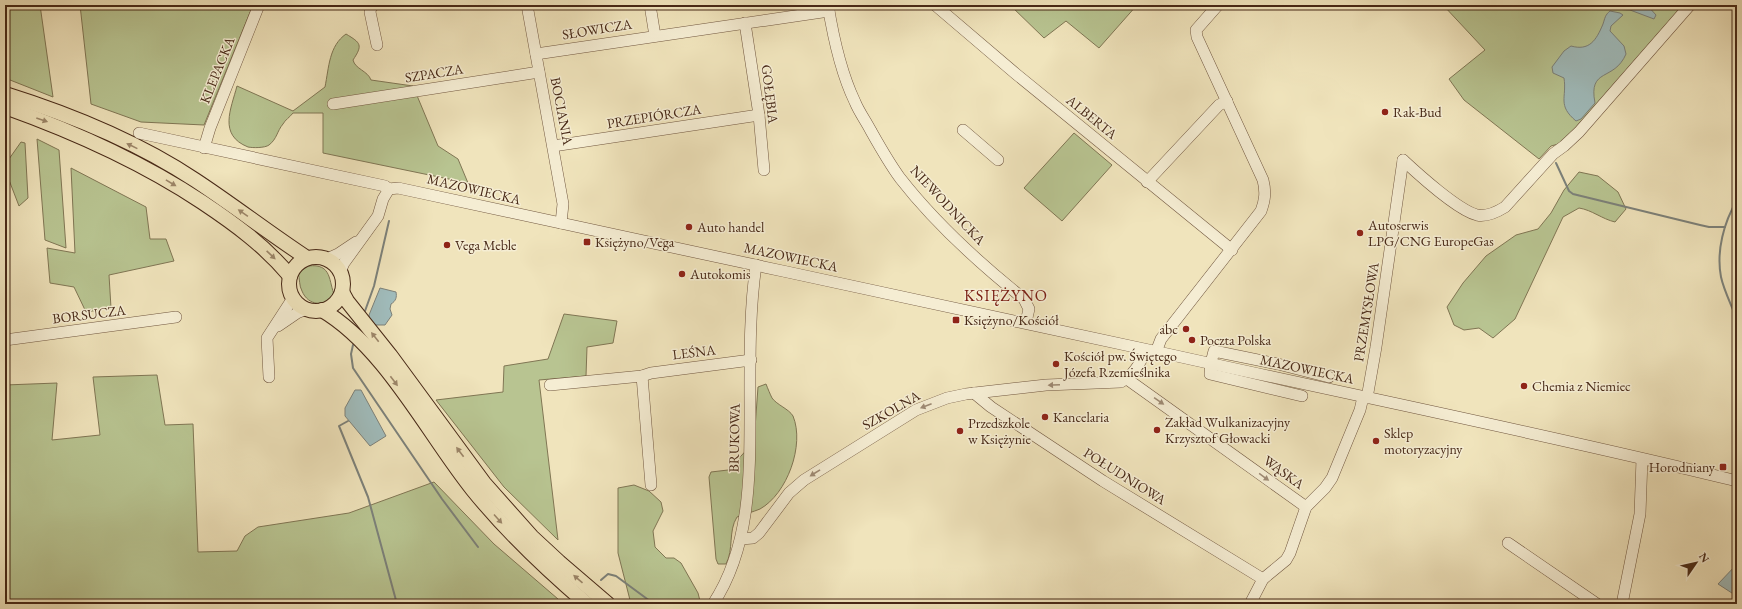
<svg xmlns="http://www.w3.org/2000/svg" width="1742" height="609" font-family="'EB Garamond',serif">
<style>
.green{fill:#b8c491;stroke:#807654}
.water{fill:#a0bcbc;stroke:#7c817a}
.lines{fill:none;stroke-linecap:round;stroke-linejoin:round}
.stream{stroke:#7c817a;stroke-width:2}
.minor-casing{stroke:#715740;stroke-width:12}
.major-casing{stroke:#472816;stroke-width:16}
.minor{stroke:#f5edd3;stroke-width:11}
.major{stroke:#f0e4bc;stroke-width:14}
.oneway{fill:#9c8669}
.oneway2{fill:#9e8a74}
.poi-dot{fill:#8f2418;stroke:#f5edd3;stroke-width:1.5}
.labels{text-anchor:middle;stroke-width:3;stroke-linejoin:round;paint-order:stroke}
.street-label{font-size:14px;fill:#472816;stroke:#f5edd3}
.poi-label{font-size:14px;fill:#472816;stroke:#f5edd3;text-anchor:start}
.quarter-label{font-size:16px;letter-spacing:1px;fill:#7a1f14;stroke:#f5edd3}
</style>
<rect width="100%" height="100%" fill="#f0e4bc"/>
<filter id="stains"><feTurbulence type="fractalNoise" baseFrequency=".005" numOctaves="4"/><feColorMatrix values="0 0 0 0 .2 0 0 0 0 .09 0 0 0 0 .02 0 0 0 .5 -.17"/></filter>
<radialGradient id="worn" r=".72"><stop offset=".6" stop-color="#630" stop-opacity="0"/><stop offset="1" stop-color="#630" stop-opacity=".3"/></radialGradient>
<g class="green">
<polygon points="5,5 40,5 53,97 5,78"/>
<polygon points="80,5 253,5 204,125 141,122 91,104"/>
<polygon points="1010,5 1137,5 1099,48 1066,21 1044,38"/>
<polygon points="1443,5 1683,5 1562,143 1551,146 1539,159 1464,100 1449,79 1485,50"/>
<path d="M346,34C361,43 363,45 353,60C355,69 368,71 371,80L413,86L438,146L458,159L468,183L323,153V113H293C290,117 285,120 283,124C277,131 277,139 269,145C265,148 253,148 248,147C218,135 231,109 237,86L293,111L325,87C329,67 329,46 346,34Z"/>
<polygon points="1074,133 1112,165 1062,221 1024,188"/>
<polygon points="37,139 59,150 66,248 45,240"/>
<polygon points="21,142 25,143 28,198 19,206 9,180 9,159"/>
<polygon points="71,168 146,207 150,239 166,239 174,261 109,275 111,308 86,312 74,287 50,283 47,248 75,253"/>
<path d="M1579,172L1598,176L1618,192L1626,209L1615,222C1602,219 1592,210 1579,208L1563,217L1515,319L1493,338L1479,328L1464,330L1454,325L1447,307L1463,283L1486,256L1516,235L1538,229L1551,213L1564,190Z"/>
<path d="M308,266C333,263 328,282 335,296C325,307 308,306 302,291C299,286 300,279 298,273Z"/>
<polygon points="564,314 617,321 613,343 587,347 586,376 539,380 558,540 504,487 436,400 503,392 504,366 548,359"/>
<polygon points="157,375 165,425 193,424 198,552 237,551 245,536 258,527 349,513 434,482 494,544 558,599 558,604 5,604 5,385 57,383 52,440 100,435 93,377"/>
<path d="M766,384C768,389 770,394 772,398C777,405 789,409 793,416C805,445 787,494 760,509C753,512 744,514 737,517C728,531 734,549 726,564H718L716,559L709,477L711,472L728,470L754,442L758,387Z"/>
<polygon points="634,485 649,491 661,502 663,511 653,531 655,547 666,558 674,558 681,563 698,593 700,601 699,604 628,604 630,600 618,553 618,488"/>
</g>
<g class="water">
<polygon points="1579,5 1647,5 1656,15 1654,19 1630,10 1584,7"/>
<path d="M1610,11L1620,13L1623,15L1611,26L1610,31L1624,46L1626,54C1614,82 1588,67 1595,103L1581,119L1576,121C1557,105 1567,98 1564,78L1553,73L1552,67L1564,51L1571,46C1589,51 1596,41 1603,24C1605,18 1605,15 1610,11Z"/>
<path d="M380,288L396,292C397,297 396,301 391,304L390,309L392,315L385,325H376L370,321L369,315Z"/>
<polygon points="355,390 361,390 386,436 370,446 345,416 345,408"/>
<polygon points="1737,564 1737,592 1735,595 1718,584"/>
</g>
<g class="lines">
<g class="stream">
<polyline points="1556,163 1569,191 1573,194 1700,225 1709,227 1725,227"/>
<path d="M1737,200C1724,222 1716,251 1721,277C1724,291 1732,306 1737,320"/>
<polyline points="365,311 374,286 389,221"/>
<polyline points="353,345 351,354 353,368 442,499 478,547"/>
<polyline points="348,421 339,426 368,497 397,604"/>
<polyline points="601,580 608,574 616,576 654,604"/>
</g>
<defs>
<g id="minor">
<polyline points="374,5 371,7 370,12 377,45"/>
<polyline points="527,5 563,204 561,223"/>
<polyline points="650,5 655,36"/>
<path d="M828,5C833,36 841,73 855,102C859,112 866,121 871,131C880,147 889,163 900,178C935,223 979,263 1024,299L1029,309L1026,322"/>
<polyline points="935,5 1016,74 1232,250"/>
<polyline points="745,23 759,115 764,170"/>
<polyline points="536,54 829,11"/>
<polyline points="333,104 539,72"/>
<polyline points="963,130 998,160"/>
<path d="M139,133L385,186L389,189L398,188C656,244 914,299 1172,355C1361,397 1550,435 1737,481"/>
<polyline points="553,146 759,115"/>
<polyline points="204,148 210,128 259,5"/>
<path d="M1403,160C1418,174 1458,210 1477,215C1487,217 1497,212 1505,207L1553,154L1564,146L1579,132L1690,5"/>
<polyline points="1147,182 1219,105 1227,101"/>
<polyline points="327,259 338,254 356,242"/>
<polyline points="340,272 344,263 378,216 383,199 389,189"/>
<polyline points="278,326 297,313 307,309"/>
<polyline points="5,340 176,317"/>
<path d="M1156,352L1161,339L1261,211C1265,200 1266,192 1263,180L1197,37L1196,30L1218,5"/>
<polyline points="642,376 651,485"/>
<polyline points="269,377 267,338 293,298"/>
<polyline points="1127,379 1306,507"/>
<polyline points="550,385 642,376 651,373 751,360"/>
<polyline points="974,393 991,407 1103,481 1263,579"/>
<polyline points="1302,396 1210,374 1211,363 1214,351 1278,364 1329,377"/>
<polyline points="1367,398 1376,347 1403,160"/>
<path d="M741,539L753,538L759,533L789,493L804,480L916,410L947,398L966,394L1046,385L1121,382C1133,376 1141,362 1146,350"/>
<polyline points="1508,543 1597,604"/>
<path d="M713,604C750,548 750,478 750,413C750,365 749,313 756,265"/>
<polyline points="1250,604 1263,579 1286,560 1290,553 1306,507 1325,488 1332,478 1360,410 1363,397"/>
<polyline points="1622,604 1640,514 1642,459"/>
</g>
<g id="major">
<path d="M5,94C69,114 139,143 195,180C233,205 269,233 307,258"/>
<path d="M5,107C75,132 140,161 202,202C235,224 265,246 290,276"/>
<circle cx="316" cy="284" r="27"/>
<polyline points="342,292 347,301 390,355 484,483 532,537 559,562 608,604"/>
<path d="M322,310C385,347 428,434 473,490C507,532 546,569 587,604"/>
</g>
</defs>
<use href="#minor" class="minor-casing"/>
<use href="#major" class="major-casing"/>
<use href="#minor" class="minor"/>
<use href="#major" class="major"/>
</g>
<defs><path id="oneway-solid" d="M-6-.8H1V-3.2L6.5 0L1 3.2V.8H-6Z"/></defs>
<g class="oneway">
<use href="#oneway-solid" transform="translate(42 120) rotate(19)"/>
<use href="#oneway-solid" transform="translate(132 146) rotate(-154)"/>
<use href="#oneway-solid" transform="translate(171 183) rotate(31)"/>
<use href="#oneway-solid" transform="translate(243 213) rotate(-145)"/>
<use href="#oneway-solid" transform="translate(271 255) rotate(43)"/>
<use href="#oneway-solid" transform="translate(375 337) rotate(-128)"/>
<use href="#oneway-solid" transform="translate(394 381) rotate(53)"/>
<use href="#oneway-solid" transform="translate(460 452) rotate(-127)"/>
<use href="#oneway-solid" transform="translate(498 519) rotate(48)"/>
<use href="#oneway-solid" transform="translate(578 579) rotate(-139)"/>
</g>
<g class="oneway2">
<use href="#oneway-solid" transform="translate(1054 385) rotate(178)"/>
<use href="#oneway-solid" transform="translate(1159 401) rotate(35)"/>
<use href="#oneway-solid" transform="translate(926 406) rotate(159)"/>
<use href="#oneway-solid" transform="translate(815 473) rotate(148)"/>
<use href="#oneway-solid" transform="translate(1264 477) rotate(36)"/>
</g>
<g class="poi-dot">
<circle cx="1385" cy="112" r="4"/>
<circle cx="689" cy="227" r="4"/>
<circle cx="1360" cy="233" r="4"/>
<rect x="583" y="238" width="8" height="8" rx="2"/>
<circle cx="447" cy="245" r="4"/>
<circle cx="682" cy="274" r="4"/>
<rect x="952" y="316" width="8" height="8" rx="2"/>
<circle cx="1186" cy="329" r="4"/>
<circle cx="1192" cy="340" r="4"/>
<circle cx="1056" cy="364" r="4"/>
<circle cx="1524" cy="386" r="4"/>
<circle cx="1045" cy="417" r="4"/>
<circle cx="1157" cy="430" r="4"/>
<circle cx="960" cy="431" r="4"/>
<circle cx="1376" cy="441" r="4"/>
<rect x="1719" y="463" width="8" height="8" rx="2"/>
</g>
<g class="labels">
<g class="street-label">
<text transform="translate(597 29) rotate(-9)" y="5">SŁOWICZA</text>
<text transform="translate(217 70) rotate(-68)" y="5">KLEPACKA</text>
<text transform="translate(434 73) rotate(-9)" y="5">SZPACZA</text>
<text transform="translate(770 94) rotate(83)" y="5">GOŁĘBIA</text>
<text transform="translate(562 111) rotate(79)" y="5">BOCIANIA</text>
<text transform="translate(654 116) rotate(-9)" y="5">PRZEPIÓRCZA</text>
<text transform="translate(1092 117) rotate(39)" y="5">ALBERTA</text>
<text transform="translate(474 189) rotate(13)" y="5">MAZOWIECKA</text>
<text transform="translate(948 205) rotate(47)" y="5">NIEWODNICKA</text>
<text transform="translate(791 257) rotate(12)" y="5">MAZOWIECKA</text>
<text transform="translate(1366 312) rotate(-81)" y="5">PRZEMYSŁOWA</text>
<text transform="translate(89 314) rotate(-7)" y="5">BORSUCZA</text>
<text transform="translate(694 352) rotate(-7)" y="5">LEŚNA</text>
<text transform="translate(1307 369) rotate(12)" y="5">MAZOWIECKA</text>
<text transform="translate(891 410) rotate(-30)" y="5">SZKOLNA</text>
<text transform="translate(734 438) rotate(-89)" y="5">BRUKOWA</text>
<text transform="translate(1284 472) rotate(36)" y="5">WĄSKA</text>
<text transform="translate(1125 476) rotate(32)" y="5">POŁUDNIOWA</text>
</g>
<g class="poi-label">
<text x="1393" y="117">Rak-Bud</text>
<text x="1368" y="230">Autoserwis<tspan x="1368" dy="16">LPG/CNG EuropeGas</tspan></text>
<text x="697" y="232">Auto handel</text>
<text x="595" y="247">Księżyno/Vega</text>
<text x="455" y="250">Vega Meble</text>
<text x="690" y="279">Autokomis</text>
<text x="964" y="325">Księżyno/Kościół</text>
<text x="1178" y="334" text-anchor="end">abc</text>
<text x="1200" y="345">Poczta Polska</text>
<text x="1064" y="361">Kościół pw. Świętego<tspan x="1064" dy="16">Józefa Rzemieślnika</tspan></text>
<text x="1532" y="391">Chemia z Niemiec</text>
<text x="1053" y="422">Kancelaria</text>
<text x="1165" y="427">Zakład Wulkanizacyjny<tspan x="1165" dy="16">Krzysztof Głowacki</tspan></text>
<text x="968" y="428">Przedszkole<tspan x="968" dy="16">w Księżynie</tspan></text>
<text x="1384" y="438">Sklep<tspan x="1384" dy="16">motoryzacyjny</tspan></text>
<text x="1715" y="472" text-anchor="end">Horodniany</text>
</g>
<g class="quarter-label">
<text x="1006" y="301">KSIĘŻYNO</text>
</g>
</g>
<rect width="1742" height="609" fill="none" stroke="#f0e4bc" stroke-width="20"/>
<rect x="6" y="6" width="1730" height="597" fill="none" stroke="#472816" stroke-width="2"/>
<rect x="10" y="10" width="1722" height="589" fill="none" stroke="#472816"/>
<g transform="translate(1696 563) rotate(56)" stroke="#f5edd3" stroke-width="3" paint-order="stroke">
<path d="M0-3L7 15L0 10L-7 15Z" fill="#472816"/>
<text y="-6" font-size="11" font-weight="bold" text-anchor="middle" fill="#472816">N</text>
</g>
<rect width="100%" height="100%" filter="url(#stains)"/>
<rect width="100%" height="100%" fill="url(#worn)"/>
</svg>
